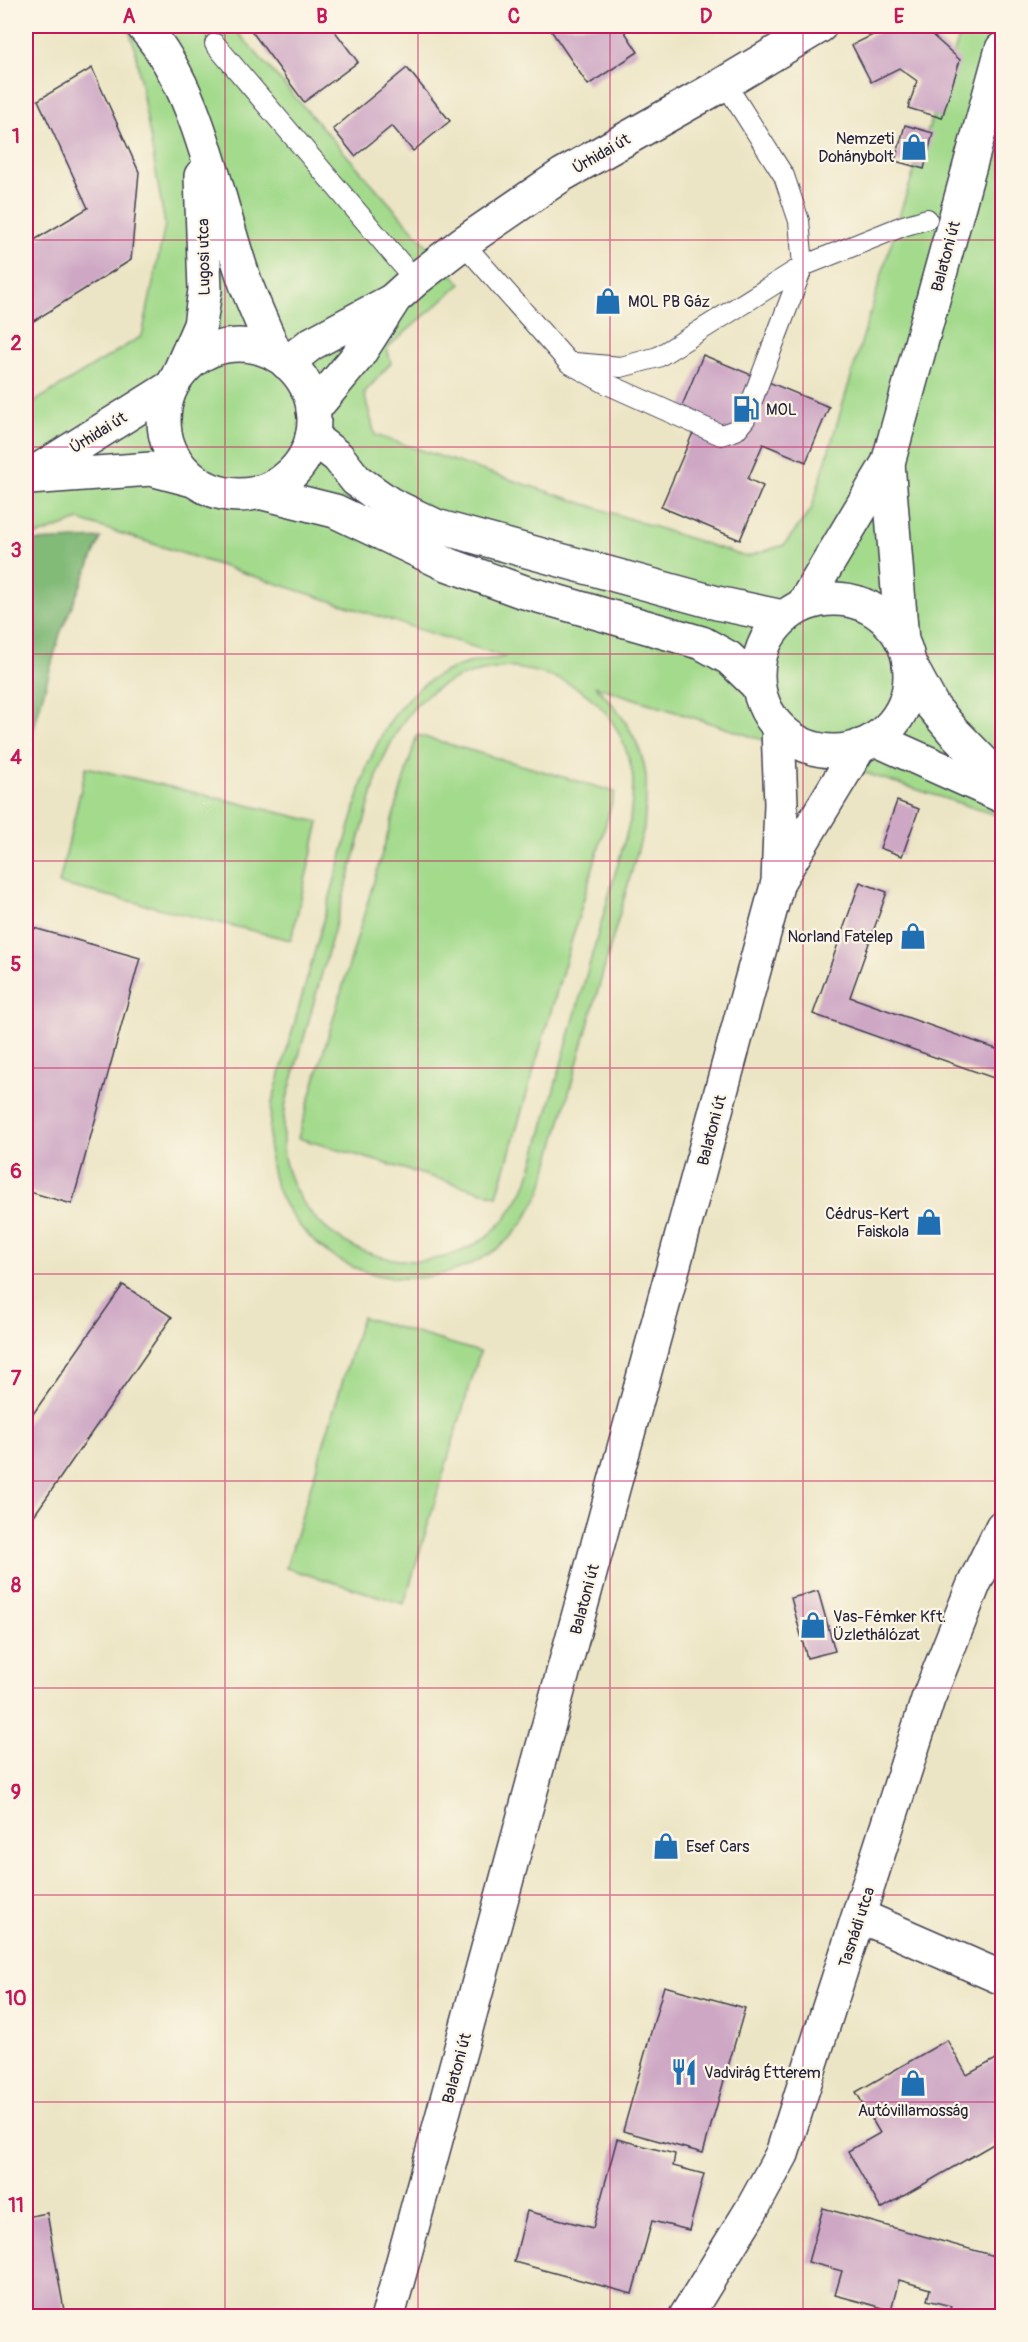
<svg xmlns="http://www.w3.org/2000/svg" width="1028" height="2342" font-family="Pangolin,sans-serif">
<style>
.green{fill:#a3da8c;stroke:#627e64;stroke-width:1.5;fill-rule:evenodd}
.forest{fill:#82ba78;stroke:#526e5a;stroke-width:1.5}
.building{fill:#cea7c5}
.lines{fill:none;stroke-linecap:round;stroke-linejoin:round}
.service-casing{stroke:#403f50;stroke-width:22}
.minor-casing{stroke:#403f50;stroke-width:36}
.secondary-casing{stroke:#403f50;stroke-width:36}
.service{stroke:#fff;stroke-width:20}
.minor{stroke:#fff;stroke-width:33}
.secondary{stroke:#fff;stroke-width:33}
.grid{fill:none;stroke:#c2185b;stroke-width:1.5;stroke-opacity:0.55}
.labels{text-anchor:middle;stroke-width:4.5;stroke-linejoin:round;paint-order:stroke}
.poi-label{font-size:16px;fill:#22223b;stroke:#fcf5e5;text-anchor:start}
.street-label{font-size:16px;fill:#22223b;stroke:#fcf5e5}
.neatline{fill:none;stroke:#c2185b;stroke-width:2}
.grid-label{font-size:20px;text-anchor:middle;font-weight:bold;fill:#c2185b}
</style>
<rect width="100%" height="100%" fill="#fcf5e5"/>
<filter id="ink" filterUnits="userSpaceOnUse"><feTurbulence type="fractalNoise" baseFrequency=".0167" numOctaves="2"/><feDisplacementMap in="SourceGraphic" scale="12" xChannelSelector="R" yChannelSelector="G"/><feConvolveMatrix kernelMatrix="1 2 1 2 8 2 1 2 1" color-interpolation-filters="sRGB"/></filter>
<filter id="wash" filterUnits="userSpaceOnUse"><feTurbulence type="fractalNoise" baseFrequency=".008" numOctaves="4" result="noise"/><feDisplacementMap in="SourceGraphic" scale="24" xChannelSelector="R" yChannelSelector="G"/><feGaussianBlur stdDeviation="1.35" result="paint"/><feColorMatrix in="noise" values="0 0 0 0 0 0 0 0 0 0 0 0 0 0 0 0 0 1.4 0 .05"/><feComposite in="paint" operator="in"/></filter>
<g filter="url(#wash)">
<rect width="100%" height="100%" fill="#ece5c5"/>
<g class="green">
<path d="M128,26H232L461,284L387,348L391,363L364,393L375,435L746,557L784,545L811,510L902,207L963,26H1002V817L595,686C619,708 643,743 646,777C647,794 645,811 644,828L541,1191C533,1207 524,1224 511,1237C452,1292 359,1294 304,1231C290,1215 278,1196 273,1175C267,1151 269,1127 272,1103L366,769C388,715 416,674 477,661C486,659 496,659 505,657L79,520L26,539V407L142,336L165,225L135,49ZM507,667C572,674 617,702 632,771C635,786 631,805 630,821L528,1181C521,1195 514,1208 504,1220C439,1294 315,1261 287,1169C280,1148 283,1124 286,1102L379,769C407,702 433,676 507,667Z"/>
<polygon points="417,735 615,792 497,1196 298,1138"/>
<polygon points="86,767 319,822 291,940 59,884"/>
<polygon points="362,1317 480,1352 404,1604 286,1568"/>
</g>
<polygon class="forest" points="101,538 60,634 26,756 26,546 34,541"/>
<g id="blocks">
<g class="building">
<polygon points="255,26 331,26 358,62 304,102 250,29"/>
<polygon points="548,26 621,26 638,52 588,85"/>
<polygon points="891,26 922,26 960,60 942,118 908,108 917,81 899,68 871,82 852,45"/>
<polygon points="92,68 139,172 131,260 26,326 26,245 88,208 38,100"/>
<polygon points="407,68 450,121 413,151 392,126 355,156 333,129"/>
<polygon points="905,125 933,133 924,169 895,161"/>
<polygon points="703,355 829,407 806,462 763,444 748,479 763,486 740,540 661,507 698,421 679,413"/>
<polygon points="897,801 919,809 902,856 880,848"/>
<polygon points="860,882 887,892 850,997 1002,1051 1002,1081 813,1014"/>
<polygon points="34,928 140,958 72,1204 26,1191 26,959"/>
<polygon points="123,1285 172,1317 26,1527 26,1424"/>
<polygon points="818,1591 835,1651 807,1658 791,1598"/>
<polygon points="664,1986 745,2008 703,2153 623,2131"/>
<polygon points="947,2040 967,2075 996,2059 1002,2069 1002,2139 881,2209 848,2151 880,2133 856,2092"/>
<polygon points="617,2139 675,2154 673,2166 704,2174 689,2230 652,2221 632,2294 514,2262 527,2211 593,2228"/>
<polygon points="823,2208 1002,2258 1002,2316 948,2316 951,2306 927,2300 930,2289 899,2280 891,2310 835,2295 842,2271 808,2262"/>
<polygon points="47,2213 65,2316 26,2316 26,2217"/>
</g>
</g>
</g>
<g filter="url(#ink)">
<use href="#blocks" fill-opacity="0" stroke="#403f50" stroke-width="1.5"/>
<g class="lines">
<defs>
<g id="service">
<polyline points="215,44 415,280"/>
<polyline points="463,243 569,363 605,383 721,435 736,430 745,419 803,266 799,221 784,176 725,83"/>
<polyline points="575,363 621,367 658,357 803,266 903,226 927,219"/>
</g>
<g id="minor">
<path d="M143,26C202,92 217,205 247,287C256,310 266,332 276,355"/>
<polyline points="287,363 311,344 391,301"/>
<polyline points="179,373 200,325 205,290 201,176"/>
<polyline points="313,410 357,357 395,298 415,280 463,243 562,175 725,83 820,26"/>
<polyline points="909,663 933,707 953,731 1002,781"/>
<polyline points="875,739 1002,796"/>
<polyline points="860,1916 1002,1978"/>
<polyline points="686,2316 752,2209 782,2154 928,1699 974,1584 1002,1527"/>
</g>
<g id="secondary">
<circle cx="239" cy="420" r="75"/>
<polyline points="312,437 338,457 356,480 390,504 436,526 717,603 783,617"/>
<polyline points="888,463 902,641"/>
<polyline points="26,478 171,387"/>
<polyline points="29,478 151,469 193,480"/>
<polyline points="259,492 335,511 444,563 521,591 702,643 729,658 758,686"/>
<circle cx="834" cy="675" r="76"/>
<polyline points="803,605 888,463 1002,49"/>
<polyline points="779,880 860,746"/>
<polyline points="388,2316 778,882 781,804 778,728"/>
</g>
</defs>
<use href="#service" class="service-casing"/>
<use href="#minor" class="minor-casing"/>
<use href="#secondary" class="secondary-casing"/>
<use href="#service" class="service"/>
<use href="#minor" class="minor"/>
<use href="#secondary" class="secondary"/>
</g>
</g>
<path class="grid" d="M225,26V2316M418,26V2316M610,26V2316M803,26V2316M26,240H1002M26,447H1002M26,654H1002M26,861H1002M26,1068H1002M26,1274H1002M26,1481H1002M26,1688H1002M26,1895H1002M26,2102H1002"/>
<defs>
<symbol id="shop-bare" viewBox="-9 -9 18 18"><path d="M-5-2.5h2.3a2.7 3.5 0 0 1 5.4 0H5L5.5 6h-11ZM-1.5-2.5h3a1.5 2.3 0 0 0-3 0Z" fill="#1f6fb2" stroke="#fcf5e5" stroke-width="2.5" paint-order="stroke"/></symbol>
<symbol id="fuel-bare" viewBox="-9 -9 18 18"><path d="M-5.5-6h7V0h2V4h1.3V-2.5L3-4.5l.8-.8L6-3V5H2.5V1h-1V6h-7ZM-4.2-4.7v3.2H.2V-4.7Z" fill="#1f6fb2" stroke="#fcf5e5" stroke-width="2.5" paint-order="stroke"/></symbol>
<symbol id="restaurant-bare" viewBox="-9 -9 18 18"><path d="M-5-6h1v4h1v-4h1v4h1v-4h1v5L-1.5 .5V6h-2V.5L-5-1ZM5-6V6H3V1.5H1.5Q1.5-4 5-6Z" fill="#1f6fb2" stroke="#fcf5e5" stroke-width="2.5" paint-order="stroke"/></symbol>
</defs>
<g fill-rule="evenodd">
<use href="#shop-bare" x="895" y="128" width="38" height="38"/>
<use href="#shop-bare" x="589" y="282" width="38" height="38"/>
<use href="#fuel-bare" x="727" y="390" width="38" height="38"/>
<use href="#shop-bare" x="894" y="917" width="38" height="38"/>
<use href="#shop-bare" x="910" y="1203" width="38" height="38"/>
<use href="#shop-bare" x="794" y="1606" width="38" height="38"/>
<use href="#shop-bare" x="647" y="1827" width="38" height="38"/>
<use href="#restaurant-bare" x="665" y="2053" width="38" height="38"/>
<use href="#shop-bare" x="894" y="2064" width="38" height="38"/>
</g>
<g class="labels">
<g class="poi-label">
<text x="894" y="144" text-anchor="end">Nemzeti<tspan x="894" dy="18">Dohánybolt</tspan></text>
<text x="628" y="307">MOL PB Gáz</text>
<text x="766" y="415">MOL</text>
<text x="893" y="942" text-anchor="end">Norland Fatelep</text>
<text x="909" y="1219" text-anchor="end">Cédrus-Kert<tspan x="909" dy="18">Faiskola</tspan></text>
<text x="833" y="1622">Vas-Fémker Kft.<tspan x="833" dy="18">Üzlethálózat</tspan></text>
<text x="686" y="1852">Esef Cars</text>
<text x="704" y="2078">Vadvirág Étterem</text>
<text x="913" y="2116" text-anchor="middle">Autóvillamosság</text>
</g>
<g class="street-label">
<text transform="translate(601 153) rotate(-30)" y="6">Úrhidai út</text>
<text transform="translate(945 256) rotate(-75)" y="6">Balatoni út</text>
<text transform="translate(203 257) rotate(-91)" y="6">Lugosi utca</text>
<text transform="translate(98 432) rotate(-32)" y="6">Úrhidai út</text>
<text transform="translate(711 1130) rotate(-75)" y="6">Balatoni út</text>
<text transform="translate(584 1599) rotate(-75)" y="6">Balatoni út</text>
<text transform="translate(856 1927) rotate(-72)" y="6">Tasnádi utca</text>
<text transform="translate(456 2068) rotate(-75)" y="6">Balatoni út</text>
</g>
</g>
<rect width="1028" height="2342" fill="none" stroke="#fcf5e5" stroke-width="66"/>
<rect x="33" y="33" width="962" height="2276" class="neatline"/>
<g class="grid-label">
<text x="129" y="23">A</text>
<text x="322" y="23">B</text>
<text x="514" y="23">C</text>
<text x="706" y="23">D</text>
<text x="899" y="23">E</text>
<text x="16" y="143">1</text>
<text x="16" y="350">2</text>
<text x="16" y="557">3</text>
<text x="16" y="764">4</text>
<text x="16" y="971">5</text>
<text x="16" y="1178">6</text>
<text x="16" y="1385">7</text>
<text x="16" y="1592">8</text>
<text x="16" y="1799">9</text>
<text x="16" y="2005">10</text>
<text x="16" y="2212">11</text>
</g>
</svg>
